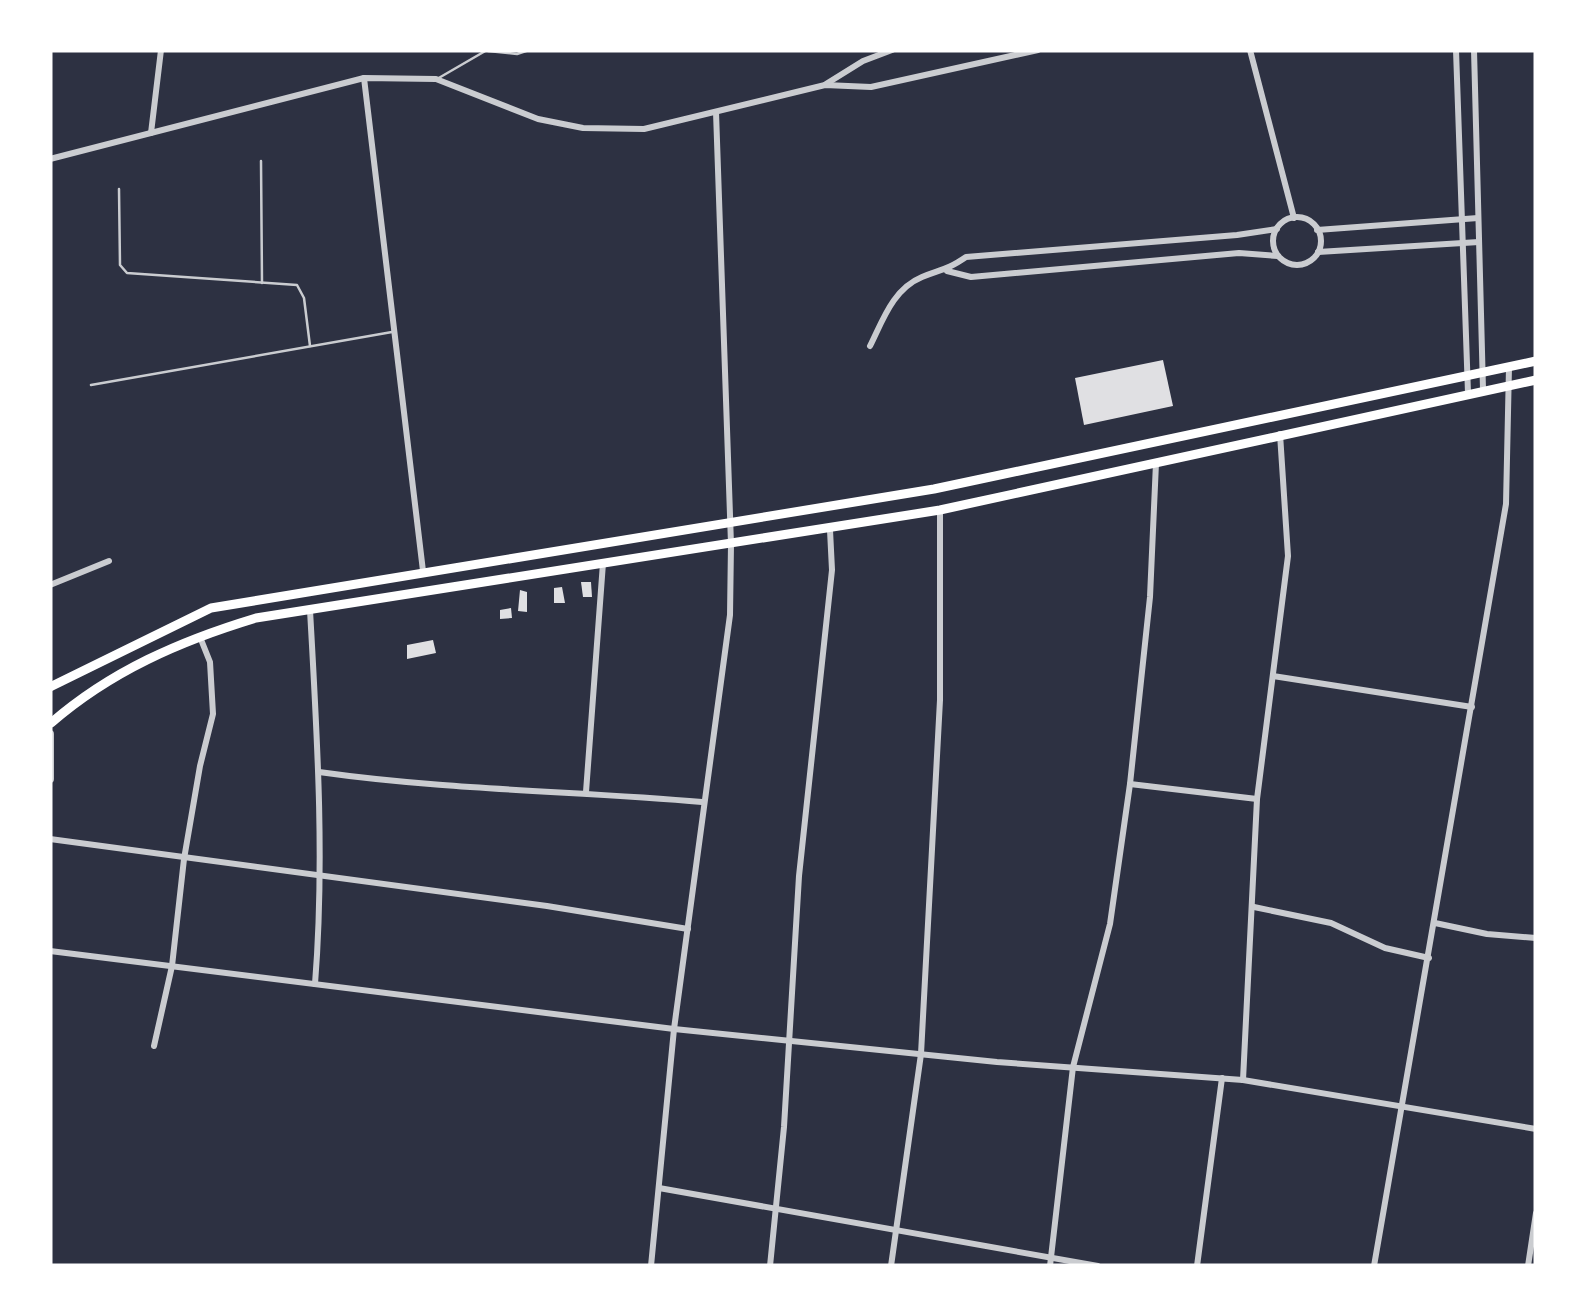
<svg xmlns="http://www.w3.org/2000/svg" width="1586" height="1316" font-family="'Noto Sans',sans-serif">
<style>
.building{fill:#e0e0e3}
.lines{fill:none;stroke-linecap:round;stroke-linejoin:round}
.service{stroke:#caccd0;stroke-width:2.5}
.minor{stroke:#caccd0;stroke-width:6}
.tertiary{stroke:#caccd0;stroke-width:8}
.secondary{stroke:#fff;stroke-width:9}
</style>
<rect width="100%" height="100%" fill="#2d3142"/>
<g class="building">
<polygon points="1163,360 1173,406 1084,425 1075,378"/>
<polygon points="581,582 591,582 592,597 583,597"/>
<polygon points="562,587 565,603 554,603 554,588"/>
<polygon points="520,590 527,592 527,612 518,611"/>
<polygon points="511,608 512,618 500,619 500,610"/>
<polygon points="433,640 436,653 407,659 407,645"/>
</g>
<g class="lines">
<g class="service">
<polyline points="488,51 517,54 529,50"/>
<polyline points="437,79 487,50"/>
<polyline points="261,161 262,283"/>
<polyline points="119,189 120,265 127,273 297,285 304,298 310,346"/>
<polyline points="91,385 392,332"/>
</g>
<g class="minor">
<polyline points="1250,50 1294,218"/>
<polyline points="1456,50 1468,393"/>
<polyline points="1474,50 1483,389"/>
<polyline points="364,78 423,571"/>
<polyline points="826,84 863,61 892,50"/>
<polyline points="151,133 161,50"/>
<polyline points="50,159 364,78 436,79 538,119 583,128 644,129 825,85 871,87 1038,50"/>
<circle cx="1297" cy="241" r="24"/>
<polyline points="1317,230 1478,218"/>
<polyline points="1318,252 1479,242"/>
<polyline points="947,271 971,277 1239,253 1278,256"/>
<path d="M870,346C883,320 893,289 922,277C942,269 947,270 966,257L1237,235L1277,229"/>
<polyline points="50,585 109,561"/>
<path d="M310,610C317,735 325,859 315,984"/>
<polyline points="1273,676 1472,707"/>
<path d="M319,772C446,790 575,791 702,802"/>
<polyline points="1130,784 1257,799"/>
<polyline points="586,792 603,563"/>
<polyline points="50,839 547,906 688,929"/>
<polyline points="1254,907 1331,923 1385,948 1429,958"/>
<polyline points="1435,923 1487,934 1536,938"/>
<polyline points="50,951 674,1029 997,1062 1243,1080 1536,1129"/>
<polyline points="154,1046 172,966 184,859 200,766 213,714 210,662 200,637"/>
<polyline points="1243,1080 1257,799 1288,556 1280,434"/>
<polyline points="659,1188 1098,1266"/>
<polyline points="651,1266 674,1029 730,615 731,544 716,112"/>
<polyline points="770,1266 784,1127 799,876 832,570 830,530"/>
<polyline points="891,1266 921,1054 940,700 940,510"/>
<polyline points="1050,1266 1073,1067 1110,924 1130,784 1150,597 1156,463"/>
<polyline points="1197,1266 1222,1078"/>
<polyline points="1374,1266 1506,504 1509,367"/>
<polyline points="1528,1266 1536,1213"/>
</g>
<polyline class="tertiary" points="50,734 50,779"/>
<g class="secondary">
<polyline points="50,687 211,608 934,489 1536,361"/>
<path d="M51,723C111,671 180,641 256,618L940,510L1536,380"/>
</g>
</g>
<rect width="1586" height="1316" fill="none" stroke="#ffffff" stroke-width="105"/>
</svg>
